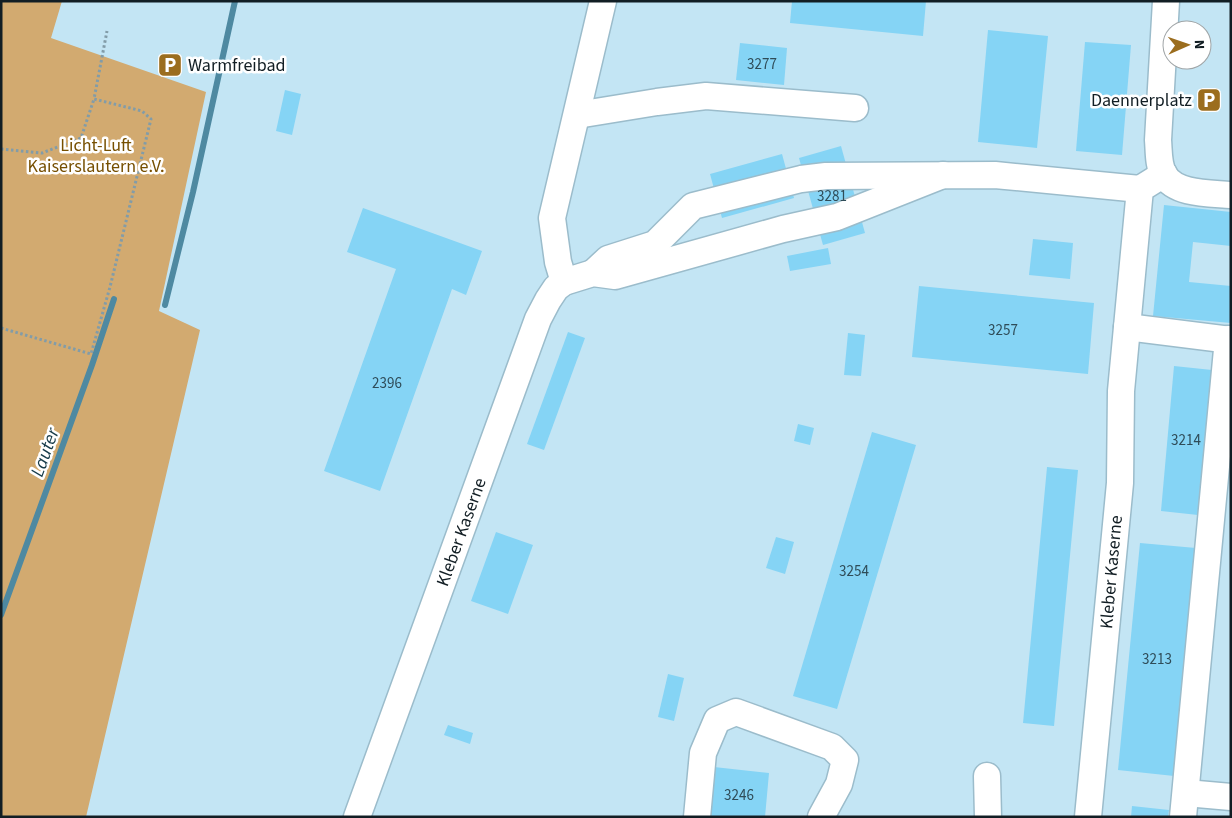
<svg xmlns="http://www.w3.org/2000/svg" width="1232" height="818" font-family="'Source Sans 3',sans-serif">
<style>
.green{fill:#d2aa70}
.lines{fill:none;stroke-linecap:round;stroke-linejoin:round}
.stream{stroke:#4e89a1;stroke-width:6}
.building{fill:#85d4f5}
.minor-casing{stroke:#9bbccb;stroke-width:29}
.path{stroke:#829ca8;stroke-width:3;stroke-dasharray:2.5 2.5;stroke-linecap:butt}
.minor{stroke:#fff;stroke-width:26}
.labels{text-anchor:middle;stroke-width:5;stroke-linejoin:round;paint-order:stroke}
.number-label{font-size:15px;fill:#2f4c58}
.poi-label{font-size:18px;fill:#121e24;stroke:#fff;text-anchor:start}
.park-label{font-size:18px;fill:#764f01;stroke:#fff}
.street-label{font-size:18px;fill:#121e24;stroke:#fff}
.water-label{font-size:19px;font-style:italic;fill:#173b49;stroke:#fff}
</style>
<rect width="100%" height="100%" fill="#c3e5f4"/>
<polygon class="green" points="1,1 62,1 51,38 206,92 159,311 200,330 86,817 1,817"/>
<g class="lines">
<g class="stream">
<polyline points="165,305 193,192 235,1"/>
<polyline points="1,615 92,365 114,299"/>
</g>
</g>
<g class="building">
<polygon points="792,1 926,1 923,36 790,23"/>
<polygon points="988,30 1048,36 1037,148 978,142"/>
<polygon points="1085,42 1131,45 1122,155 1076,151"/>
<polygon points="740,43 787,48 784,85 736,80"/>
<polygon points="285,90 301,94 292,135 276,131"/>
<polygon points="841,146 865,233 823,245 799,158"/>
<polygon points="782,154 794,198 722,218 710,174"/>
<polygon points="1164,205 1231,212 1231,246 1193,242 1189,282 1231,286 1231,323 1153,316"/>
<polygon points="363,208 482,251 466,295 452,289 380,491 324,471 396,269 347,252"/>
<polygon points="1033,239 1073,243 1070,279 1029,275"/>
<polygon points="828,248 831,264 790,271 787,256"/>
<polygon points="919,286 1094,303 1088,374 912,357"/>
<polygon points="568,332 585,338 544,450 527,444"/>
<polygon points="848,333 865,335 861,376 844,375"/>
<polygon points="1174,366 1212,370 1198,515 1161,511"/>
<polygon points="798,424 814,428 810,445 794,441"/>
<polygon points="872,432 916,445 837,709 793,696"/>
<polygon points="1047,467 1078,470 1054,726 1023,723"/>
<polygon points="496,532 533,545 508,614 471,601"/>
<polygon points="776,537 794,542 785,574 766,568"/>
<polygon points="1140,543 1196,548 1174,776 1118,770"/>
<polygon points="668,674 684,678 674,721 658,717"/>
<polygon points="448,725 473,733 470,744 444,735"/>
<polygon points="714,767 769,773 765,817 709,817"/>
<polygon points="1132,806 1169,810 1168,817 1131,817"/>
</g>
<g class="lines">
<defs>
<g id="minor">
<path d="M1166,1L1158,140C1159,151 1158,165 1164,175C1176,195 1211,193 1231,195"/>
<polyline points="577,115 657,102 706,96 855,108"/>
<polyline points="593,273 608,259 655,244 693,206 801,179 826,176 995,175 1140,189"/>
<polyline points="564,282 558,262 552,218 603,1"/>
<polyline points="1127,327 1231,340"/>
<polyline points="987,776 988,817"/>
<polyline points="1186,793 1231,797"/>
<polyline points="357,817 538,319 548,300 556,288 564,282 593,273 615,276 783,229 837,217 943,175"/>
<polyline points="697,817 703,753 717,720 736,712 832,747 845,760 839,784 821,817"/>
<polyline points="1088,817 1120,483 1121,391 1140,189 1164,174"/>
<polyline points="1183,817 1228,339"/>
</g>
</defs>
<use href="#minor" class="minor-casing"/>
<g class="path">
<polyline points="1,149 42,153 81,138 94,99"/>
<polyline points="1,328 91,354 110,287 151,119 142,111 94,99 107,31"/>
</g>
<use href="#minor" class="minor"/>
</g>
<defs>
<symbol id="parking-square" viewBox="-11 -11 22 22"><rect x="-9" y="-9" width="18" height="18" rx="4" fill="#9b6d1e" stroke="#fff"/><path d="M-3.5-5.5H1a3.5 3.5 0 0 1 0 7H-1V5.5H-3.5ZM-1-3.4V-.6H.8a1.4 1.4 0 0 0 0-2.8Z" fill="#fff"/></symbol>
</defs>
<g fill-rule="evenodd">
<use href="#parking-square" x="156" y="51" width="28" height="28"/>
<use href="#parking-square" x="1195" y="86" width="28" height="28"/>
</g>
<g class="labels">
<g class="number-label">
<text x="762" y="69">3277</text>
<text x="832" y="201">3281</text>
<text x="1003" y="335">3257</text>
<text x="387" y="388">2396</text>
<text x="1186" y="445">3214</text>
<text x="854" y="576">3254</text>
<text x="1157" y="664">3213</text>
<text x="739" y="800">3246</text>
</g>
<g class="poi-label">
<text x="188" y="71">Warmfreibad</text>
<text x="1192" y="106" text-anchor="end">Daennerplatz</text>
</g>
<g class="park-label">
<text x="96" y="151">Licht-Luft<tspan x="96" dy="21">Kaiserslautern e.V.</tspan></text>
</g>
<g class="street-label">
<text transform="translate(461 532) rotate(-70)" y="6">Kleber Kaserne</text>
<text transform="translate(1111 572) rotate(-85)" y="6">Kleber Kaserne</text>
</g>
<g class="water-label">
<text transform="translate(44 452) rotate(-70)" y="7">Lauter</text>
</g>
</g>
<rect width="1232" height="818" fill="none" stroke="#121e24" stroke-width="5"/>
<g transform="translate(1187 45) rotate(88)"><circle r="24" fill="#ffffff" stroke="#a0a5a7"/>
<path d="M0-4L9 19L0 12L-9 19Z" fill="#9b6d1e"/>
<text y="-8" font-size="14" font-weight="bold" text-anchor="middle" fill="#121e24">N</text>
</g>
</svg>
